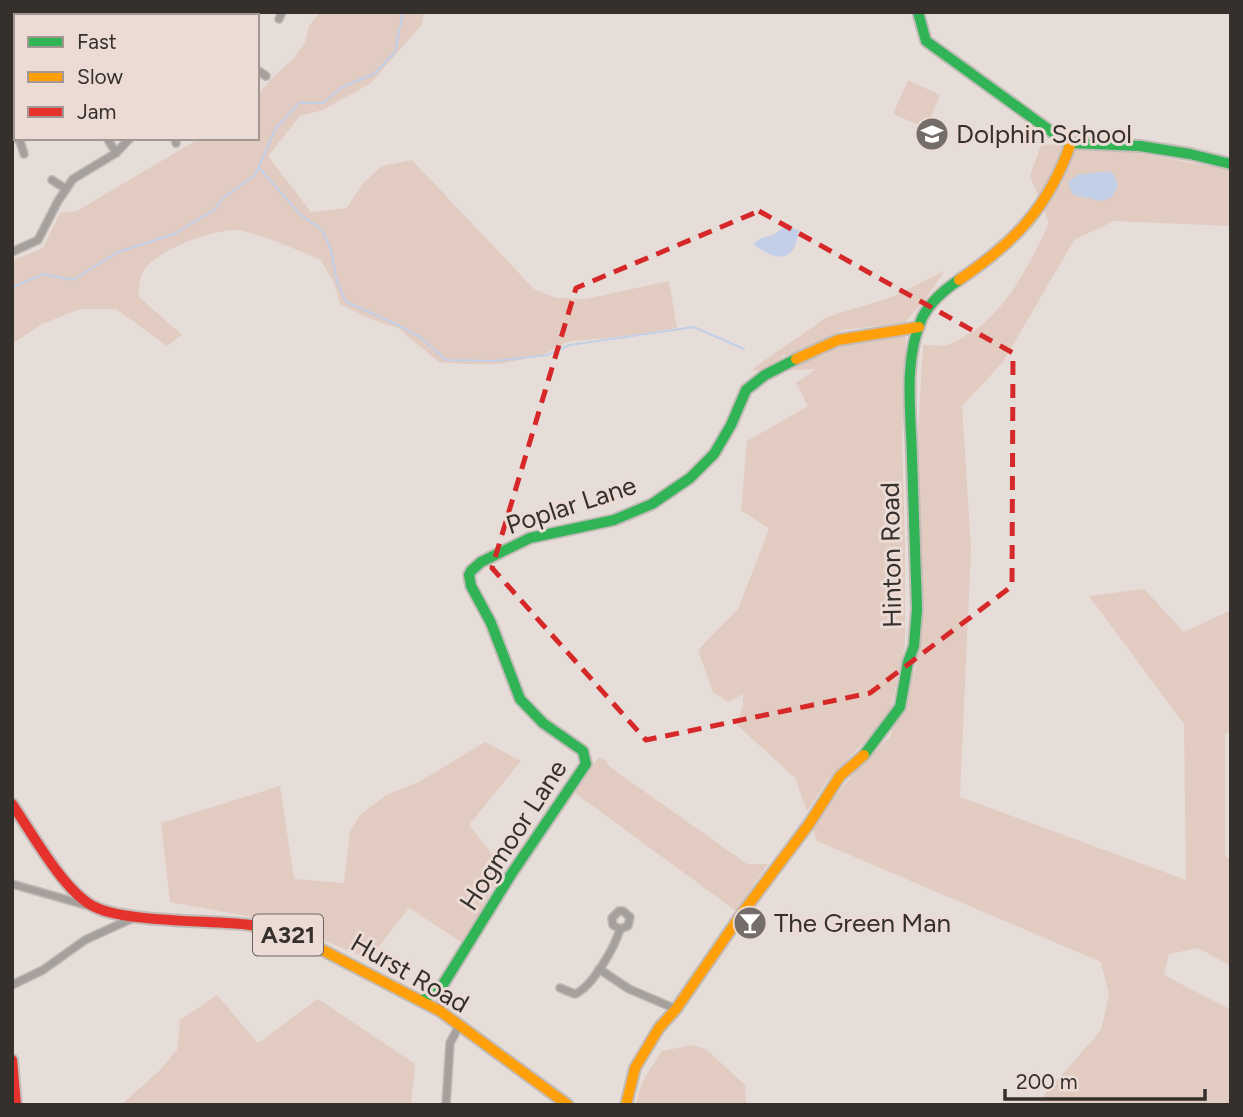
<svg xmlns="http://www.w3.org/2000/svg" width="1243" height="1117" font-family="Figtree,sans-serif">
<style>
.green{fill:#e2cbc1}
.water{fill:#c2cfe7}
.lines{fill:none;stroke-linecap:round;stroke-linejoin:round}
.stream{stroke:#c2cfe7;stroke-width:2}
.street-casing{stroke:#c2bbb7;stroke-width:10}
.fast-casing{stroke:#c2bbb7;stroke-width:14}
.slow-casing{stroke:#c2bbb7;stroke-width:14}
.jam-casing{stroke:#c2bbb7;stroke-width:14}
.street{stroke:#a6a09c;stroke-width:7}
.fast{stroke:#30b455;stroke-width:10}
.slow{stroke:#ff9f0a;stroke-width:10}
.jam{stroke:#e5322d;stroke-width:10}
.marked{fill:none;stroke:#d62828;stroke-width:5;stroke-dasharray:14 9;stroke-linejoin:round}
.labels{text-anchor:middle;stroke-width:6;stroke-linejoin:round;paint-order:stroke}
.shield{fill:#ebdbd4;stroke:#6c635f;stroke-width:2}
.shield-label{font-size:24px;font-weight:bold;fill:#36302d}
.poi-label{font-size:26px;fill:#36302d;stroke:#ebdbd4;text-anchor:start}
.street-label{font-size:26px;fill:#36302d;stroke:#ebdbd4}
</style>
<rect width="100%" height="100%" fill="#e6ddd9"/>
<g class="green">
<path d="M320,12H424L422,24L371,83L323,110L300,116L268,156L311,212L347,208L362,184L382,166L412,160L534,289L556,298L586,299L669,281L677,328L610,338L569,341L541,356L499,364H462L439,362L398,328L373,320L340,304L335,285L321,260C302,252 252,230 233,230C209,231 152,251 142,274C139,281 139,289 138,296L182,335L167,346L116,309H80L42,324L12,344V261L43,248L60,213L77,211L200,138H257V96L272,78L294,58L305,42L309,26Z"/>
<polygon points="908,80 940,95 926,128 893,114"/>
<path d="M1083,143L1231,170V226L1114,221L1074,240L1003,362L962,406L971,548L960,797L1186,880L1184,724L1089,596L1144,589L1184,632L1231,610V731L1225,734V856L1231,860V966L1198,948L1169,954L1164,975L1231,1010V1105H1042L1039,1101L1101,1030L1109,995L1101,962L817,841L812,826L857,769L890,737L915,670L920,600L918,432L923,345C931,345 943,347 950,344C1002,322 1026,271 1049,223L1030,176L1041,145Z"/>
<polygon points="944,271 925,300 904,323 842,330 811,349 783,356 768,371 751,370 827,317 892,297"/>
<polygon points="906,336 902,438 905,544 905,644 890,715 828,780 807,811 795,778 737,725 743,704 743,694 728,702 713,692 698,650 738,609 769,529 741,510 747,441 808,406 796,383 816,369 780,371 844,342"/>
<polygon points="485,742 521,761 469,825 503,868 464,944 409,908 369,959 279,922 170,902 161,823 280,786 294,879 344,883 350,832 360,815 386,795 419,782"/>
<polygon points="598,758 603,758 610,767 747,864 768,864 736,911 575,793"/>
<polygon points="217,995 258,1043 318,999 415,1064 411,1105 121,1105 160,1070 177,1050 180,1020"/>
<path d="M693,1045L707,1050L745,1085L746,1105H637C637,1085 652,1067 662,1051Z"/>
</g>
<g class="water">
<polygon points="1109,171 1114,175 1118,186 1111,198 1102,201 1073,195 1068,183 1077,175"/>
<path d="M787,225L800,231C797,236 797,242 794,248C784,265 765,253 753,244L761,238L773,235Z"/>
</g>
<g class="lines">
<g class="stream">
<polyline points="259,168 300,214 322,230 331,250 337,282 346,302 394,323 420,337 446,360 495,361 547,355 570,345 694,327 744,349"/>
<polyline points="12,287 44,274 73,280 118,252 174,234 214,210 223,198 255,175 276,128 299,103 323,103 342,87 374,74 395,52 403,12"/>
</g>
<defs>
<g id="street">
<polyline points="60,16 61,12"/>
<polyline points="146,16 147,14"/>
<polyline points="195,16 196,12"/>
<polyline points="279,19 282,12"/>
<polyline points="257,70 266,76"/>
<polyline points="12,97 16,94"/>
<polyline points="16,138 20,141 24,154"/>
<polyline points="107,138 116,153"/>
<polyline points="175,138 176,143"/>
<polyline points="52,180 66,189"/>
<polyline points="12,252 38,240 58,201 73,179 116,153 130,138"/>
<polyline points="12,884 89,906"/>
<polyline points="599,969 629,989 676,1009"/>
<polyline points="12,985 43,970 85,940 133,918"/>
<path d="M560,988L575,994C592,987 615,947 620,929L628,926L630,917L623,911H619L612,918L613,925L620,929"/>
<polyline points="440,1011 444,983"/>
<polyline points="446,1105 450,1043 459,1026"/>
</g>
<g id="fast">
<polyline points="918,12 926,41 1063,140 1071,143 1140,146 1190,154 1231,164"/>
<path d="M864,755L900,707L908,662L914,646L917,609C915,559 914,508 912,458C911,413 903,360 922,318C930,302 944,290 959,280"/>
<polyline points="422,1001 444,983 512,873 586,764 583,751 543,723 520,699 491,623 471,586 469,575 471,571 481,562 530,538 614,520 652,504 690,478 714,454 731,425 746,390 765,375 796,359"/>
</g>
<g id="slow">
<path d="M959,280C1015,242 1048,208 1071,143"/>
<polyline points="796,359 838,340 919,327"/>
<polyline points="250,925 305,941 440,1011 568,1105"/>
<polyline points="626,1105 635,1068 659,1028 676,1009 743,912 809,824 840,776 864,755"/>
</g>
<g id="jam">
<path d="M12,804C32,833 62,888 91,905C120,923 211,920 250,925"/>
<polyline points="12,1060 16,1105"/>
</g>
</defs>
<use href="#street" class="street-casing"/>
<use href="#fast" class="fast-casing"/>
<use href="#slow" class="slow-casing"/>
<use href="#jam" class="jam-casing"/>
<use href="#street" class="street"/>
<use href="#fast" class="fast"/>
<use href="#slow" class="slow"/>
<use href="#jam" class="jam"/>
</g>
<path class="marked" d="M759,211L1013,353L1012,586L870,693L646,740L492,568L576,288Z"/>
<defs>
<symbol id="school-disc" viewBox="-11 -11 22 22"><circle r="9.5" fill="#746d69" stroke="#ebdbd4"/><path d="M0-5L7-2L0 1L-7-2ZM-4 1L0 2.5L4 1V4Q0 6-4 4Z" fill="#fff"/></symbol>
<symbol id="bar-disc" viewBox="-11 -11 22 22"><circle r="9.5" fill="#746d69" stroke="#ebdbd4"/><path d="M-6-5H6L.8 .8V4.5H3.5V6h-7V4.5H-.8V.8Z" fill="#fff"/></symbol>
</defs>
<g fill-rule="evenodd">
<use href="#school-disc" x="913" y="115" width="38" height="38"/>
<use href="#bar-disc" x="731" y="904" width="38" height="38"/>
</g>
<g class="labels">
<rect class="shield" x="253" y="914.5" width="70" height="41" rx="5"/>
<g class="shield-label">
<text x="288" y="943">A321</text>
</g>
<g class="poi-label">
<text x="956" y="143">Dolphin School</text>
<text x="774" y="932">The Green Man</text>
</g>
<g class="street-label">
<text transform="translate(571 505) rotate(-18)" y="9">Poplar Lane</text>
<text transform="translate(891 555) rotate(-91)" y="9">Hinton Road</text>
<text transform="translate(513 835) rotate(-57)" y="9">Hogmoor Lane</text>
<text transform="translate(410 973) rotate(30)" y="9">Hurst Road</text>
</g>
</g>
<rect width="1243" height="1117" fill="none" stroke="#36302d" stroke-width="28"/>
<rect x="14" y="14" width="245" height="126" fill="#ebdbd4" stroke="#a39791" stroke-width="2"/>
<rect x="28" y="37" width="35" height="10" fill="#30b455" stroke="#a39791" stroke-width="2"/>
<text x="77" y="49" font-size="21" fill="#36302d">Fast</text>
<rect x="28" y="72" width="35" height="10" fill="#ff9f0a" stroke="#a39791" stroke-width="2"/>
<text x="77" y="84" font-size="21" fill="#36302d">Slow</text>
<rect x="28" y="107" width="35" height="10" fill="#e5322d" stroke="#a39791" stroke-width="2"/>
<text x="77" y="119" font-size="21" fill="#36302d">Jam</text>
<path d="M1005 1089v10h200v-10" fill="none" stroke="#36302d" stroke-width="3.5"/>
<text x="1016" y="1089" font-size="21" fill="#36302d" stroke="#ebdbd4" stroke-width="5" paint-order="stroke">200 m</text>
</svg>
